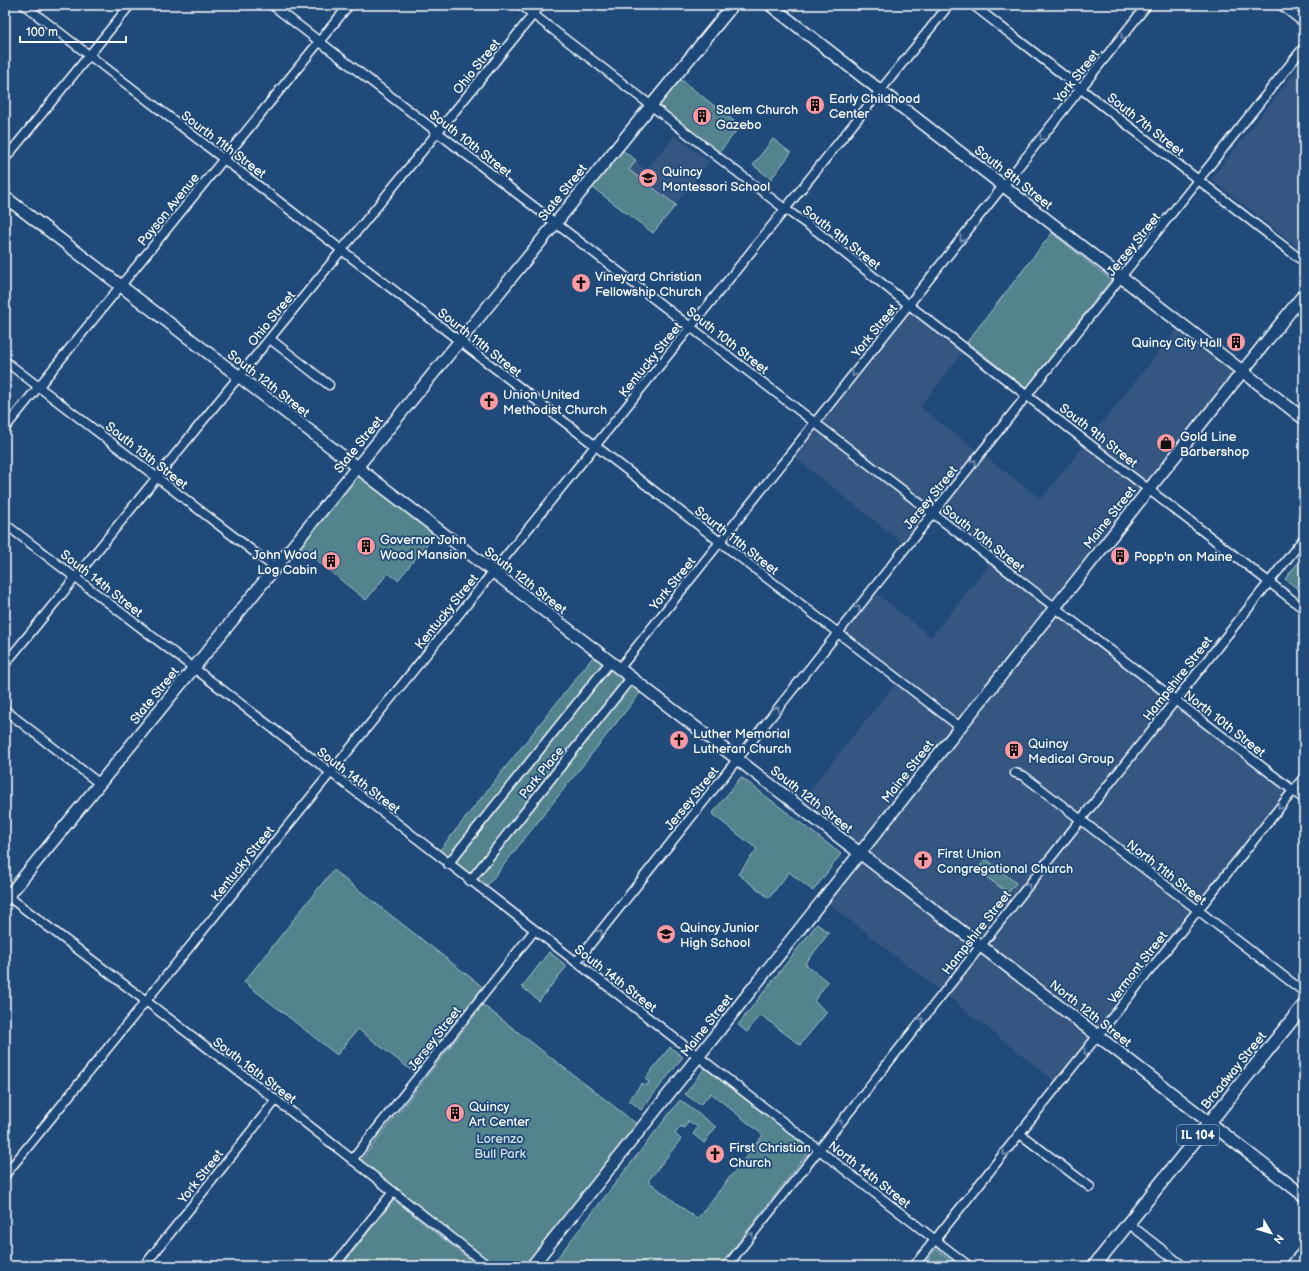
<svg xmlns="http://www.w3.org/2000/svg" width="1309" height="1271" font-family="'Balsamiq Sans',sans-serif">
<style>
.built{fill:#365681}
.green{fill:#52838d;stroke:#a8c1c6}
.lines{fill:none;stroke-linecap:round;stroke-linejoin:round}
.street-casing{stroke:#fff;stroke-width:11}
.secondary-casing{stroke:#fff;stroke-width:14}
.primary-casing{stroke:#fff;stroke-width:15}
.street{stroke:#1f4a7a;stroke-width:8}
.secondary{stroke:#1f4a7a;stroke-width:11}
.primary{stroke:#1f4a7a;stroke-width:12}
.oneway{stroke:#7992af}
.labels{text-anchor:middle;stroke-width:3.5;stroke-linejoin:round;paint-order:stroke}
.shield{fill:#1f4a7a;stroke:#bcc9d7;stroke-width:1}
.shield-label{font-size:12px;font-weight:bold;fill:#fff}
.street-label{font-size:13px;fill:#fff;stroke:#1f4a7a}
.poi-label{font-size:13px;fill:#fff;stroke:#1f4a7a;text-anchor:start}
.park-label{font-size:13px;fill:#d4e0e2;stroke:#1f4a7a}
</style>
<rect width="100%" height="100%" fill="#1f4a7a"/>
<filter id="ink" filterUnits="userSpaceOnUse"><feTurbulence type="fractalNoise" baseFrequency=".025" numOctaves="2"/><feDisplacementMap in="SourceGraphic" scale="8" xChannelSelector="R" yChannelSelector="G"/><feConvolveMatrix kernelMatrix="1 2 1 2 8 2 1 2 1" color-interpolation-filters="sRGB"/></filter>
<g filter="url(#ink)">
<g class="built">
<polygon points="1304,61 1304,252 1211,179"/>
<polygon points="675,136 709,162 653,233 592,187 622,150 646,170"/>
<polygon points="909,305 966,348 920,407 1041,499 1181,324 1242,372 1055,608 1293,791 1060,1085 823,899 859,854 797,806 898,680 838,633 872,590 931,637 993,560 933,514 906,546 791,454"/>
</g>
<g class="green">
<polygon points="1286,5 1304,5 1304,19"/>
<polygon points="679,78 740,126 719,153 658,105"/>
<polygon points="773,139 791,153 771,179 753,165"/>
<polygon points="622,150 636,160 629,170 676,205 653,233 592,187"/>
<polygon points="1052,233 1111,280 1026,388 967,342"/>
<polygon points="357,470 436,533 398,580 388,573 366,600 297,545"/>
<polygon points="1304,555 1304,594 1285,579"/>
<polygon points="597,652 644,688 483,891 436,855"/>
<polygon points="741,777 841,854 813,891 789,872 769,898 738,874 757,849 712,814"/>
<polygon points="986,859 1016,883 1008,893 977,870"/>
<polygon points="333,870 484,988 416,1074 358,1029 337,1055 244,982"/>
<polygon points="817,924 829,933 805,964 828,982 814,1001 827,1012 800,1045 761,1015 747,1032 738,1025"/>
<polygon points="549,952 567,966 539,1001 522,987"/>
<polygon points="483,1005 642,1128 533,1266 488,1266 358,1164"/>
<polygon points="670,1047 683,1057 641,1110 629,1100 642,1083 646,1086 649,1082 645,1079"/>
<polygon points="705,1068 811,1149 720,1266 551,1266 680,1100 716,1127 704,1143 693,1134 698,1127 687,1120 688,1122 684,1128 681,1126 675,1134 681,1139 648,1181 697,1219 763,1135 711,1093 700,1105 685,1094"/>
<polygon points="394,1200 478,1266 341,1266"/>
<polygon points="936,1249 958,1266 923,1266"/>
</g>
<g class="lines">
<defs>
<g id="street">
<polyline points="24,5 960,727"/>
<polyline points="272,5 1304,799"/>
<polyline points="521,5 785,209 818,232 909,305 1304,609"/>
<polyline points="973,5 1304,262"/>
<polyline points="1281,5 1304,23"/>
<polyline points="5,159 130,5"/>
<polyline points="270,339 329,385"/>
<polyline points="5,361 275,568"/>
<polyline points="5,428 349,5"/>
<polyline points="5,524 389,817 969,1266"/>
<polyline points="5,664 541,5"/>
<polyline points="619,669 1147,5"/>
<polyline points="5,710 100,784"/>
<polyline points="1015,773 1024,776 1304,992"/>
<polyline points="448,864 610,662"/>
<polyline points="470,881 631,678"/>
<polyline points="5,894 284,1106 488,1266"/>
<polyline points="576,962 1304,47"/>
<polyline points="1020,1134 1090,1187"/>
<polyline points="352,1160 534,931"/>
<polyline points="5,1175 595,446 949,5"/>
<polyline points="1128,1223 1183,1266"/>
<polyline points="144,1266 276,1100"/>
<polyline points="334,1266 393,1192"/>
<polyline points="727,1266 1304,538"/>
<polyline points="914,1266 1304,777"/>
<polyline points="1290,1266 1304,1249"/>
</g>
<g id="secondary">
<polyline points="770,5 1304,419"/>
<polyline points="5,197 1098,1036 1304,1196"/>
<polyline points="5,900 733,5"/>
<polyline points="532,1266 1304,294"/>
</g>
<polyline id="primary" points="1094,1266 1304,1005"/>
</defs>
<use href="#street" class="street-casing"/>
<use href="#secondary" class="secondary-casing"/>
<use href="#primary" class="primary-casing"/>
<use href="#street" class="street"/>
<use href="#secondary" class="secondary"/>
<use href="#primary" class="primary"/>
</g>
<defs><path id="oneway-chevron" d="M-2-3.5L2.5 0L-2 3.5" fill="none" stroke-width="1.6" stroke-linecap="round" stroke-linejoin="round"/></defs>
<g class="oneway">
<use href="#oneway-chevron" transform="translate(1123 36) rotate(128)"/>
<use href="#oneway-chevron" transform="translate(1042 138) rotate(128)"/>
<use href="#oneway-chevron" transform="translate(962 239) rotate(129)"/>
<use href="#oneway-chevron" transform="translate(854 374) rotate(129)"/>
<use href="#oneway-chevron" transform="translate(974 462) rotate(-51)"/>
<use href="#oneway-chevron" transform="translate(858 608) rotate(-52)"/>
<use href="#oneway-chevron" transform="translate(777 709) rotate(-52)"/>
<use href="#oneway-chevron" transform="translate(1280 807) rotate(129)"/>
<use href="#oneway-chevron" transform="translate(1028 886) rotate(-52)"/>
<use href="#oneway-chevron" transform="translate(600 932) rotate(-51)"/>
<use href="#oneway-chevron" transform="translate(921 1020) rotate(-52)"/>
<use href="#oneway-chevron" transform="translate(1086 1052) rotate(128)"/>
<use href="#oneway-chevron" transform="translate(840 1122) rotate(-52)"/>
<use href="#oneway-chevron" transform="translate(1005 1153) rotate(129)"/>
<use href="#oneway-chevron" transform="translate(751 1235) rotate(-52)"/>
</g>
</g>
<defs>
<symbol id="building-disc" viewBox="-11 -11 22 22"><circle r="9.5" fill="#ff9aa2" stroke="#1f4a7a"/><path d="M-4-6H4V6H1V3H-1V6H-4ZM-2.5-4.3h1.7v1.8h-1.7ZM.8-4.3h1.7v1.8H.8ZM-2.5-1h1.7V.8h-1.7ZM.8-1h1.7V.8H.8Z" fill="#111"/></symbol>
<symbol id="school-disc" viewBox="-11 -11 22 22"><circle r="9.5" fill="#ff9aa2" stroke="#1f4a7a"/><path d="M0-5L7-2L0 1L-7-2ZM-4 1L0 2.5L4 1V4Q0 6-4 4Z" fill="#111"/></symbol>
<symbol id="church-disc" viewBox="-11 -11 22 22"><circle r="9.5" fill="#ff9aa2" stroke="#1f4a7a"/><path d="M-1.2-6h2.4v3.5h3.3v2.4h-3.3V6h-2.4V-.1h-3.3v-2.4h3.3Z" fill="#111"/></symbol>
<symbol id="shop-disc" viewBox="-11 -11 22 22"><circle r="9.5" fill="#ff9aa2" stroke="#1f4a7a"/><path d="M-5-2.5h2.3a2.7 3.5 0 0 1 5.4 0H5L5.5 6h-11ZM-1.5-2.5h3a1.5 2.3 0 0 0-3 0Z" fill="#111"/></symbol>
</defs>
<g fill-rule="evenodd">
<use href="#building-disc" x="804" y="94" width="22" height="22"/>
<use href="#building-disc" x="691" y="105" width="22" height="22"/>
<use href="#school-disc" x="637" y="167" width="22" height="22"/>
<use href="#church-disc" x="570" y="272" width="22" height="22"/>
<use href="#building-disc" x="1225" y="331" width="22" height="22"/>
<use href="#church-disc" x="478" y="390" width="22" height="22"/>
<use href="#shop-disc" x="1155" y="432" width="22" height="22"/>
<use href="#building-disc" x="355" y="535" width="22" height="22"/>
<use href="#building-disc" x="1109" y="545" width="22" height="22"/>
<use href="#building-disc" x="320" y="550" width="22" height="22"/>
<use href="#church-disc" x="668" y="729" width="22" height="22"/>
<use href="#building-disc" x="1003" y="739" width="22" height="22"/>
<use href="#church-disc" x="912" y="849" width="22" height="22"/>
<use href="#school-disc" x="655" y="923" width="22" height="22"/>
<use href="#building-disc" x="444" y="1102" width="22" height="22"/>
<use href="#church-disc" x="704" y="1143" width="22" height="22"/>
</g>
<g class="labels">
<rect class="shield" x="1177" y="1125" width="42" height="20" rx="3"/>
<g class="shield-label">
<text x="1198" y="1139">IL 104</text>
</g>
<g class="street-label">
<text transform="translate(476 66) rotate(-51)" y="5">Ohio Street</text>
<text transform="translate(1076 76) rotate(-52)" y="5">York Street</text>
<text transform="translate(1146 124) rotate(38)" y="5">South 7th Street</text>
<text transform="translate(471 143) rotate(38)" y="5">South 10th Street</text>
<text transform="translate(224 144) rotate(37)" y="5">Sourth 11th Street</text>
<text transform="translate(1014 177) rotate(38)" y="5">South 8th Street</text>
<text transform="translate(562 192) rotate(-51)" y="5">State Street</text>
<text transform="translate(168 209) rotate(-51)" y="5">Payson Avenue</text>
<text transform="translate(842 237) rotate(38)" y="5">South 9th Street</text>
<text transform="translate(1133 244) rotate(-51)" y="5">Jersey Street</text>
<text transform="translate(271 318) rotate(-51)" y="5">Ohio Street</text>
<text transform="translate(874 330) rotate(-51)" y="5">York Street</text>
<text transform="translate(728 340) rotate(38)" y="5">South 10th Street</text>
<text transform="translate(480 342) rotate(38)" y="5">Sourth 11th Street</text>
<text transform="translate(650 359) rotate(-51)" y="5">Kentucky Street</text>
<text transform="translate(269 383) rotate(38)" y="5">South 12th Street</text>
<text transform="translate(1099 435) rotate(38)" y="5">South 9th Street</text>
<text transform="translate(358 444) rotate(-51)" y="5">State Street</text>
<text transform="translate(147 455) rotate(38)" y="5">South 13th Street</text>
<text transform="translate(930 497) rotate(-51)" y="5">Jersey Street</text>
<text transform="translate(1109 517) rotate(-52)" y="5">Maine Street</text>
<text transform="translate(984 538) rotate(38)" y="5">South 10th Street</text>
<text transform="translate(737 540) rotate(38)" y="5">Sourth 11th Street</text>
<text transform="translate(526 580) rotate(38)" y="5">South 12th Street</text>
<text transform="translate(102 583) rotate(38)" y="5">South 14th Street</text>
<text transform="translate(672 583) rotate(-51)" y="5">York Street</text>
<text transform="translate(446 611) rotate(-51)" y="5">Kentucky Street</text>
<text transform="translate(1177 678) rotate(-52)" y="5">Hampshire Street</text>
<text transform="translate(154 695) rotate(-51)" y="5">State Street</text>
<text transform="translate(1225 723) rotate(38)" y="5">North 10th Street</text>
<text transform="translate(907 771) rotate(-52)" y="5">Maine Street</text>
<text transform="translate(541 772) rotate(-51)" y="5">Park Place</text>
<text transform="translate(359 780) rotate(37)" y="5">South 14th Street</text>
<text transform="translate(691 798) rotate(-51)" y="5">Jersey Street</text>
<text transform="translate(812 799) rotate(38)" y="5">South 12th Street</text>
<text transform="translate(242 863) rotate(-51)" y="5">Kentucky Street</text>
<text transform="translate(1167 872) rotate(38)" y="5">North 11th Street</text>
<text transform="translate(976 932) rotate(-52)" y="5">Hampshire Street</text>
<text transform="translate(1137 967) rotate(-52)" y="5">Vermont Street</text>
<text transform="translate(616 978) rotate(38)" y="5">South 14th Street</text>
<text transform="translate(1091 1013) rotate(38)" y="5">North 12th Street</text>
<text transform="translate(706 1025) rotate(-52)" y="5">Maine Street</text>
<text transform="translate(434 1038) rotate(-52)" y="5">Jersey Street</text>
<text transform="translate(255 1070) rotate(37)" y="5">South 16th Street</text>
<text transform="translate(1233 1070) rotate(-51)" y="5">Broadway Street</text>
<text transform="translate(870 1174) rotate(38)" y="5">North 14th Street</text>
<text transform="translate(200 1176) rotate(-52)" y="5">York Street</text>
</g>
<g class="poi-label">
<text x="829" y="103">Early Childhood<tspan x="829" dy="15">Center</tspan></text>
<text x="716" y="114">Salem Church<tspan x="716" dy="15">Gazebo</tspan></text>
<text x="662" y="176">Quincy<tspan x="662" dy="15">Montessori School</tspan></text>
<text x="595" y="281">Vineyard Christian<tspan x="595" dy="15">Fellowship Church</tspan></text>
<text x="1222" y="347" text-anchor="end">Quincy City Hall</text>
<text x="503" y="399">Union United<tspan x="503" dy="15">Methodist Church</tspan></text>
<text x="1180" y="441">Gold Line<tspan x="1180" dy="15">Barbershop</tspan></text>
<text x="380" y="544">Governor John<tspan x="380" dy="15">Wood Mansion</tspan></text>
<text x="317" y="559" text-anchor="end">John Wood<tspan x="317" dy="15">Log Cabin</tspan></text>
<text x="1134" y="561">Popp'n on Maine</text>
<text x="693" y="738">Luther Memorial<tspan x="693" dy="15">Lutheran Church</tspan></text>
<text x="1028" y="748">Quincy<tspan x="1028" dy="15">Medical Group</tspan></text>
<text x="937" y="858">First Union<tspan x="937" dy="15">Congregational Church</tspan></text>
<text x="680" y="932">Quincy Junior<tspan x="680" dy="15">High School</tspan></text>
<text x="469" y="1111">Quincy<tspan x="469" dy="15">Art Center</tspan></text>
<text x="729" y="1152">First Christian<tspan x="729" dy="15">Church</tspan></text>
</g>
<g class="park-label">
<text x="500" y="1143">Lorenzo<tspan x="500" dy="15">Bull Park</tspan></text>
</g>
</g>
<rect width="1309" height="1271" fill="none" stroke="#1f4a7a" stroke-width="20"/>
<rect x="10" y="10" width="1289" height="1251" fill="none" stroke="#fff" stroke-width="1.5" filter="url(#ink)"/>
<g transform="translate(1271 1233) rotate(128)" stroke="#1f4a7a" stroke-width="3" paint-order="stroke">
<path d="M0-3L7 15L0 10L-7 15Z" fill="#ffffff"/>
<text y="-6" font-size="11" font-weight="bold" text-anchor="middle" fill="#ffffff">N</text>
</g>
<path d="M20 36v6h106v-6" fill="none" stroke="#ffffff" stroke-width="2"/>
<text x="26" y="36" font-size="12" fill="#ffffff" stroke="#1f4a7a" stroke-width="3" paint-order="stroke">100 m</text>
</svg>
